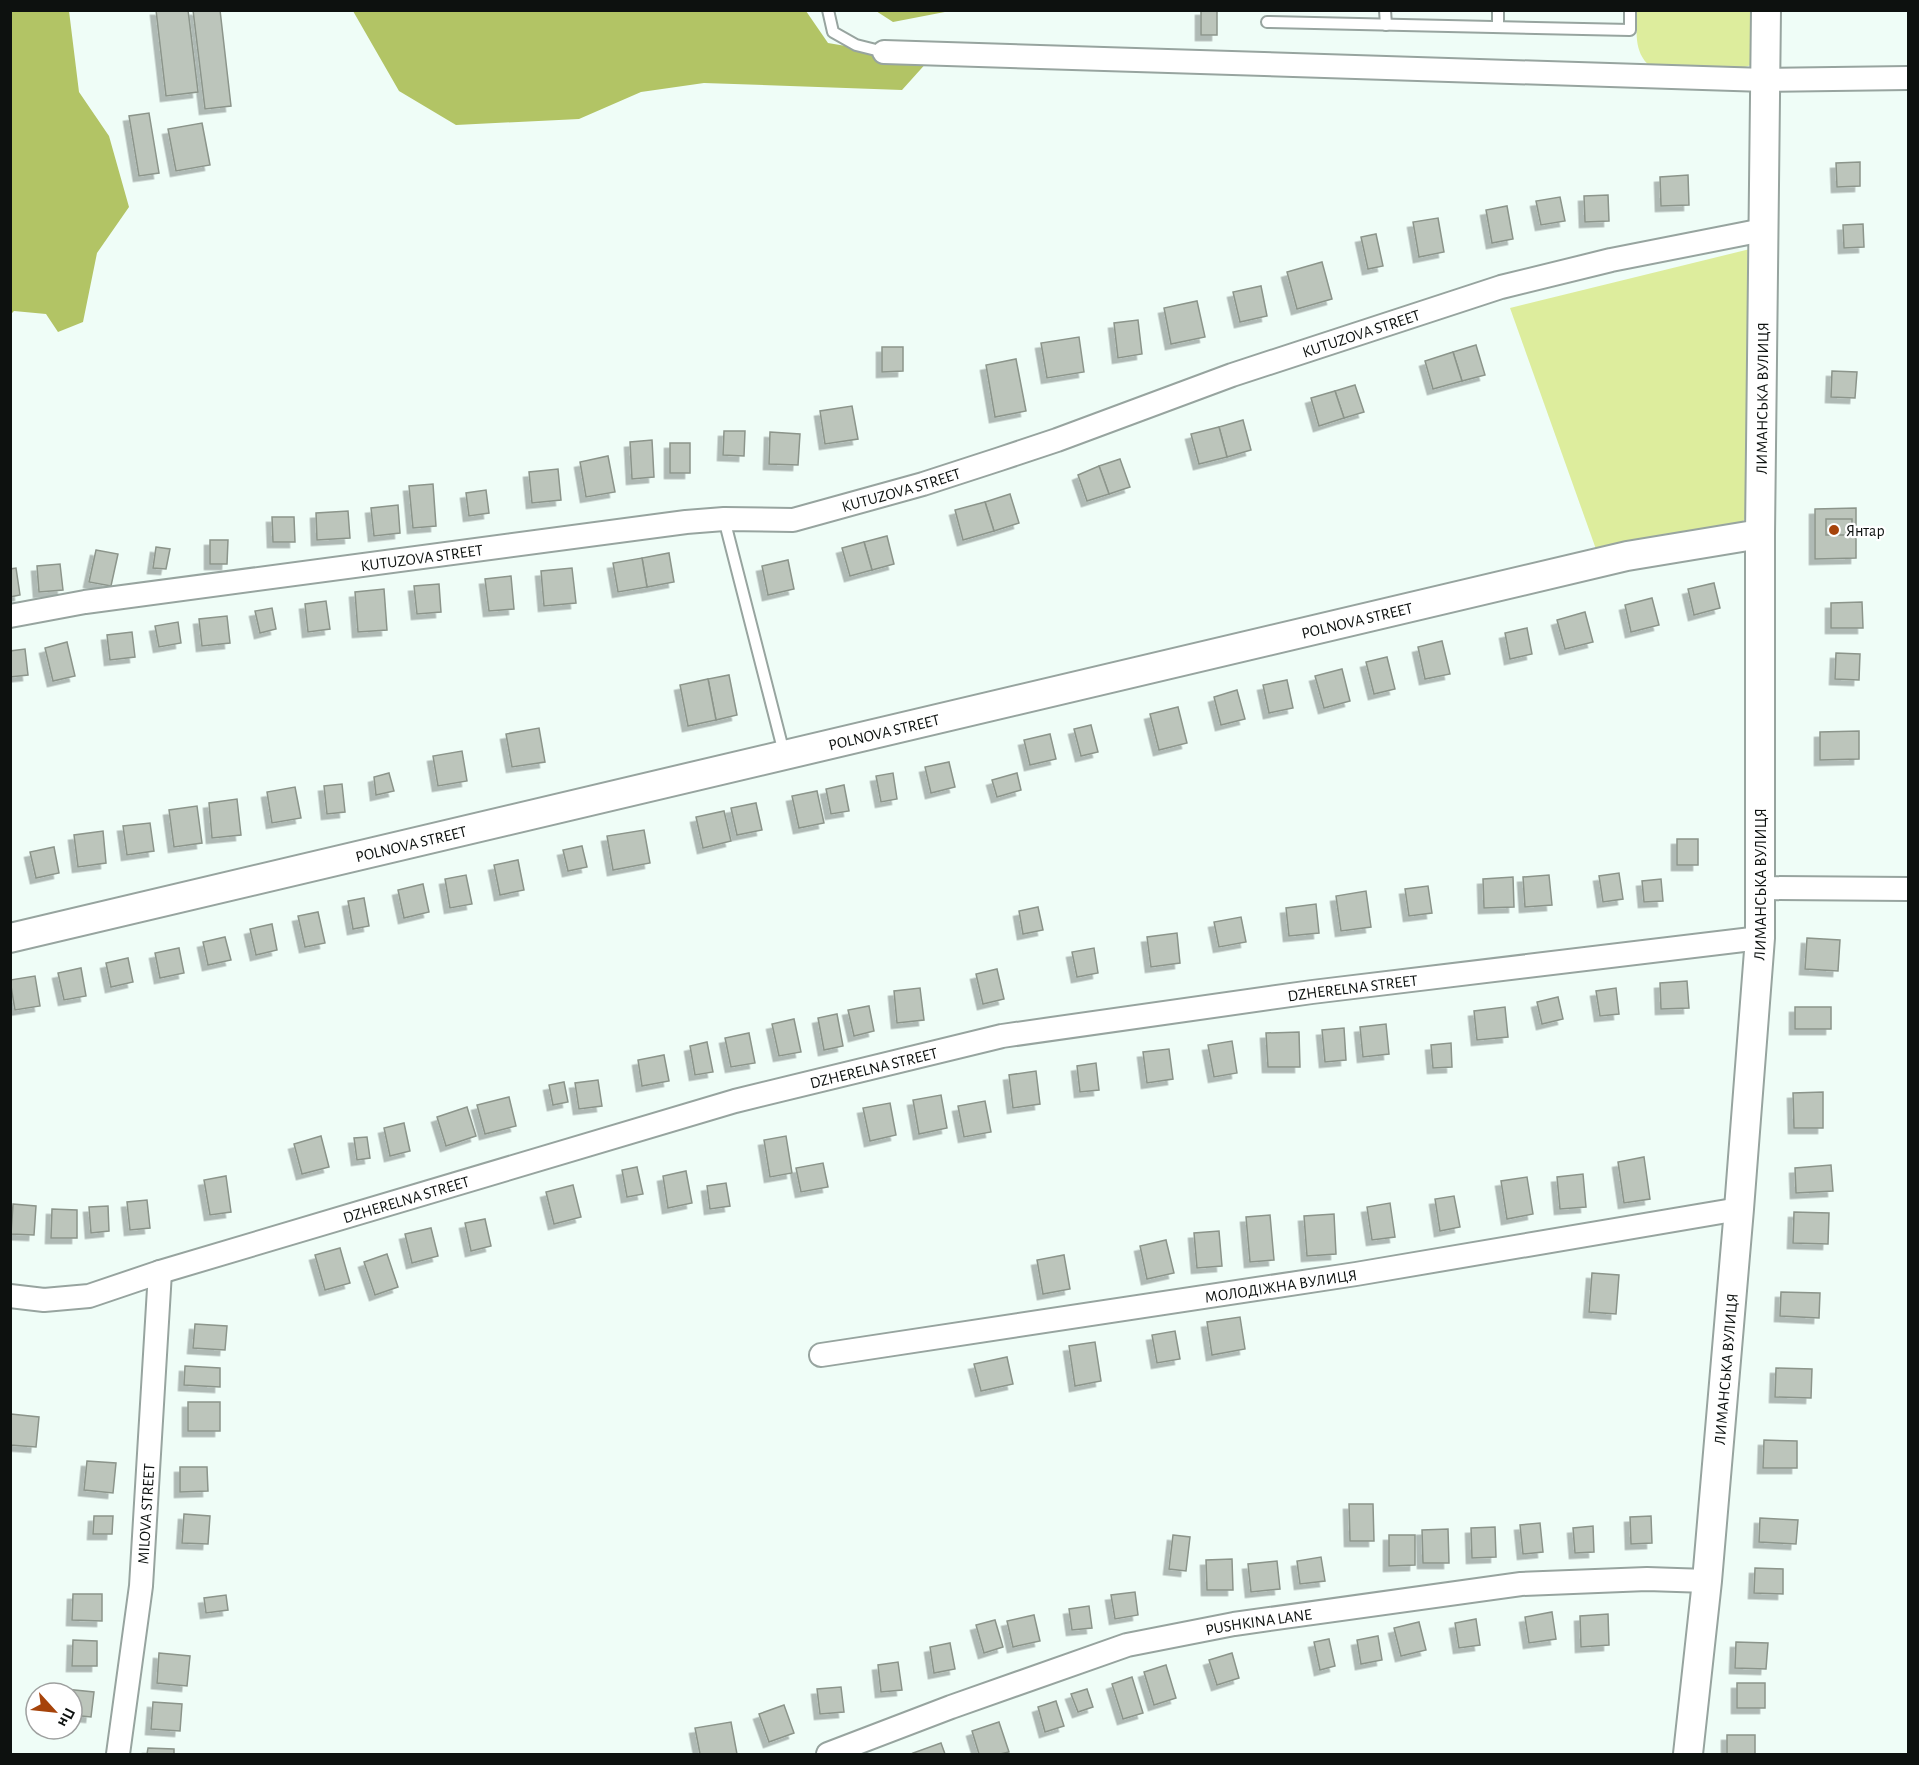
<svg xmlns="http://www.w3.org/2000/svg" width="1919" height="1765" font-family="'Alegreya Sans',sans-serif">
<style>
.green{fill:#dded9d}
.forest{fill:#b2c465}
.building{fill:#bcc5bb;stroke:#8c958b;stroke-width:1.5;filter:url(#shadow)}
.lines{fill:none;stroke-linecap:round;stroke-linejoin:round}
.service-casing{stroke:#97a49f;stroke-width:14}
.minor-casing{stroke:#97a49f;stroke-width:26}
.tertiary-casing{stroke:#97a49f;stroke-width:32}
.service{stroke:#fff;stroke-width:10}
.minor{stroke:#fff;stroke-width:22}
.tertiary{stroke:#fff;stroke-width:28}
.poi-dot{fill:#a6430a;stroke:#fff;stroke-width:2}
.labels{text-anchor:middle;stroke-width:4.5;stroke-linejoin:round;paint-order:stroke}
.street-label{font-size:16px;fill:#0d110f;stroke:#fff}
.poi-label{font-size:16px;fill:#0d110f;stroke:#fff;text-anchor:start}
</style>
<defs>
<filter id="shadow"><feDropShadow dx="-5.5" dy="5.5" stdDeviation="0" flood-color="#0004"/></filter>
</defs>
<rect width="100%" height="100%" fill="#effdf7"/>
<g class="green">
<path d="M1637,11H1753V56L1751,65L1739,69L1650,66C1633,52 1637,30 1637,11Z"/>
<polygon points="1750,249 1750,510 1742,523 1597,552 1510,308"/>
</g>
<g class="forest">
<polygon points="11,10 69,11 79,92 109,136 129,207 97,253 83,322 58,332 46,314 14,311 11,314"/>
<polygon points="353,11 806,11 828,43 929,60 902,90 704,83 641,92 579,119 456,125 399,91"/>
<polygon points="876,11 950,11 893,22"/>
</g>
<g class="building">
<polygon points="156,10 188,10 198,92 166,96"/>
<polygon points="193,10 220,10 231,106 205,109"/>
<rect x="1201" y="10" width="16" height="25"/>
<polygon points="149,113 159,173 139,176 129,116"/>
<polygon points="202,123 210,165 176,171 168,129"/>
<polygon points="1860,162 1860,186 1837,187 1836,163"/>
<polygon points="1688,175 1689,205 1661,206 1660,177"/>
<polygon points="1608,195 1609,221 1585,222 1584,196"/>
<polygon points="1560,197 1565,221 1541,225 1536,201"/>
<polygon points="1507,206 1513,239 1492,243 1486,210"/>
<polygon points="1438,218 1444,252 1419,257 1413,222"/>
<polygon points="1863,224 1864,247 1844,248 1843,225"/>
<polygon points="1376,234 1383,266 1368,269 1361,237"/>
<polygon points="1322,262 1332,299 1297,309 1287,272"/>
<polygon points="1261,286 1267,316 1240,322 1233,292"/>
<polygon points="1197,301 1205,337 1171,344 1164,308"/>
<polygon points="1138,320 1142,354 1118,358 1114,323"/>
<polygon points="1079,337 1084,372 1047,378 1041,343"/>
<polygon points="1476,345 1485,375 1462,381 1453,352"/>
<polygon points="882,347 903,347 903,371 882,372"/>
<polygon points="1453,352 1462,381 1433,389 1425,361"/>
<polygon points="1016,359 1026,411 995,417 986,365"/>
<polygon points="1832,371 1857,372 1855,398 1831,397"/>
<polygon points="1355,385 1364,412 1344,418 1335,391"/>
<polygon points="1335,391 1344,418 1319,426 1311,398"/>
<polygon points="852,406 858,439 825,444 820,411"/>
<polygon points="1243,420 1251,450 1227,457 1219,427"/>
<polygon points="1219,427 1227,457 1199,464 1191,434"/>
<polygon points="724,431 745,431 744,456 723,455"/>
<polygon points="770,432 800,434 798,465 769,464"/>
<polygon points="652,440 654,477 632,479 630,442"/>
<rect x="670" y="443" width="20" height="30"/>
<polygon points="608,456 615,492 586,497 580,462"/>
<polygon points="1120,459 1130,487 1109,494 1099,466"/>
<polygon points="1099,466 1109,494 1087,501 1078,475"/>
<polygon points="558,469 561,500 532,503 529,472"/>
<polygon points="433,484 436,526 413,528 409,486"/>
<polygon points="486,490 489,513 469,516 466,493"/>
<polygon points="1010,494 1019,523 994,531 985,502"/>
<polygon points="985,502 994,531 963,540 955,510"/>
<polygon points="398,505 400,533 374,536 371,508"/>
<polygon points="1856,508 1856,558 1815,559 1815,509"/>
<polygon points="348,511 350,538 317,540 316,513"/>
<polygon points="272,517 294,517 295,542 273,542"/>
<rect x="1826" y="519" width="26" height="16"/>
<polygon points="887,536 894,564 872,570 864,542"/>
<polygon points="210,540 228,540 227,564 210,564"/>
<polygon points="864,542 872,570 850,576 842,548"/>
<polygon points="156,547 170,549 166,569 153,568"/>
<polygon points="96,550 118,554 111,586 89,582"/>
<polygon points="669,553 674,582 647,587 642,558"/>
<polygon points="642,558 647,587 618,592 613,563"/>
<polygon points="788,560 794,589 768,595 762,566"/>
<polygon points="60,564 63,590 39,592 37,566"/>
<polygon points="16,568 20,595 10,597 10,569"/>
<polygon points="572,568 576,603 544,606 541,571"/>
<polygon points="511,576 514,609 489,611 485,579"/>
<polygon points="1714,583 1720,608 1694,615 1688,589"/>
<polygon points="439,584 441,612 417,614 414,586"/>
<polygon points="384,589 387,630 358,632 355,592"/>
<polygon points="1652,598 1659,625 1631,632 1625,605"/>
<polygon points="326,601 330,629 308,632 305,604"/>
<polygon points="1862,602 1863,628 1831,628 1831,603"/>
<polygon points="272,608 276,629 260,633 255,611"/>
<polygon points="1585,612 1593,642 1565,649 1557,620"/>
<polygon points="227,616 230,643 202,646 199,619"/>
<polygon points="178,622 181,643 159,647 155,626"/>
<polygon points="1527,628 1532,654 1510,659 1505,633"/>
<polygon points="132,632 135,657 110,660 107,635"/>
<polygon points="1442,641 1450,674 1425,679 1418,647"/>
<polygon points="67,642 75,676 53,681 45,648"/>
<polygon points="25,649 28,675 10,677 10,651"/>
<polygon points="1836,653 1860,654 1859,680 1835,679"/>
<polygon points="1387,657 1395,689 1374,694 1366,662"/>
<polygon points="1342,669 1350,701 1324,708 1315,676"/>
<polygon points="729,675 737,715 716,720 708,679"/>
<polygon points="708,679 716,720 688,726 680,685"/>
<polygon points="1287,680 1293,708 1269,713 1263,685"/>
<polygon points="1237,690 1245,719 1221,725 1214,697"/>
<polygon points="1178,707 1187,743 1159,750 1150,714"/>
<polygon points="1091,725 1098,752 1081,756 1074,729"/>
<polygon points="539,728 545,762 512,767 506,734"/>
<polygon points="1859,731 1859,759 1820,760 1820,732"/>
<polygon points="1050,734 1056,759 1030,765 1024,740"/>
<polygon points="462,751 467,781 438,786 433,756"/>
<polygon points="949,762 955,787 931,793 925,767"/>
<polygon points="389,773 394,791 376,795 374,777"/>
<polygon points="893,773 897,799 881,802 876,776"/>
<polygon points="1017,773 1021,790 997,797 992,780"/>
<polygon points="342,784 345,812 327,814 324,786"/>
<polygon points="844,785 849,811 831,814 826,789"/>
<polygon points="295,787 301,818 272,823 267,792"/>
<polygon points="817,791 824,823 799,828 792,796"/>
<polygon points="237,799 241,835 212,838 209,803"/>
<polygon points="756,803 762,830 737,835 731,808"/>
<polygon points="197,806 202,843 174,847 169,810"/>
<polygon points="724,811 731,841 703,848 696,817"/>
<polygon points="150,823 154,851 127,855 123,826"/>
<polygon points="644,830 650,863 613,870 607,836"/>
<polygon points="103,831 106,863 78,867 74,835"/>
<rect x="1677" y="839" width="21" height="26"/>
<polygon points="582,846 587,867 568,871 563,850"/>
<polygon points="54,847 59,873 36,878 30,852"/>
<polygon points="518,860 524,890 500,895 494,865"/>
<polygon points="1619,873 1623,899 1603,902 1599,876"/>
<polygon points="466,875 472,904 450,908 445,879"/>
<polygon points="1549,875 1552,905 1525,907 1523,877"/>
<polygon points="1513,877 1514,907 1484,908 1483,879"/>
<polygon points="1661,879 1663,901 1644,902 1642,881"/>
<polygon points="423,884 429,912 404,918 398,890"/>
<polygon points="1428,886 1432,913 1409,916 1405,889"/>
<polygon points="1366,891 1371,927 1341,931 1336,896"/>
<polygon points="364,898 369,926 353,929 348,901"/>
<polygon points="1316,904 1319,933 1289,936 1286,908"/>
<polygon points="1038,907 1043,930 1023,934 1019,911"/>
<polygon points="318,912 325,943 305,947 298,916"/>
<polygon points="1241,917 1246,942 1219,947 1214,922"/>
<polygon points="272,924 277,950 256,955 250,929"/>
<polygon points="1177,933 1180,963 1151,967 1147,937"/>
<polygon points="225,937 231,960 208,965 203,942"/>
<polygon points="1807,938 1840,940 1838,971 1805,969"/>
<polygon points="179,948 184,973 160,978 155,953"/>
<polygon points="1094,948 1098,973 1077,977 1072,952"/>
<polygon points="128,958 133,982 111,987 106,963"/>
<polygon points="81,968 86,996 64,1000 58,973"/>
<polygon points="997,969 1004,999 983,1004 976,974"/>
<polygon points="35,976 40,1006 15,1010 10,980"/>
<polygon points="1687,981 1689,1008 1661,1009 1660,983"/>
<polygon points="920,988 924,1020 897,1023 894,991"/>
<polygon points="1616,988 1619,1014 1600,1016 1596,991"/>
<polygon points="1558,997 1563,1019 1542,1024 1537,1002"/>
<polygon points="869,1006 874,1031 854,1036 848,1010"/>
<polygon points="1505,1007 1508,1037 1477,1040 1474,1011"/>
<rect x="1795" y="1007" width="36" height="22"/>
<polygon points="837,1014 843,1046 824,1050 818,1018"/>
<polygon points="794,1019 801,1052 779,1056 772,1024"/>
<polygon points="1386,1024 1389,1054 1363,1057 1360,1027"/>
<polygon points="1344,1028 1346,1060 1325,1062 1322,1030"/>
<polygon points="1299,1032 1300,1067 1268,1067 1266,1033"/>
<polygon points="749,1033 755,1063 731,1067 725,1038"/>
<polygon points="1232,1041 1237,1073 1214,1077 1208,1045"/>
<polygon points="707,1042 713,1072 695,1075 690,1046"/>
<polygon points="1451,1043 1452,1067 1433,1068 1431,1045"/>
<polygon points="1169,1049 1173,1079 1147,1083 1143,1052"/>
<polygon points="664,1055 669,1081 642,1086 638,1060"/>
<polygon points="1096,1063 1099,1090 1080,1092 1077,1066"/>
<polygon points="1036,1071 1040,1104 1013,1108 1009,1075"/>
<polygon points="598,1080 602,1106 579,1109 575,1083"/>
<polygon points="564,1082 568,1102 553,1105 549,1085"/>
<polygon points="1823,1092 1823,1128 1794,1128 1793,1093"/>
<polygon points="941,1095 947,1128 919,1134 913,1100"/>
<polygon points="509,1097 516,1126 485,1134 477,1105"/>
<polygon points="985,1101 991,1132 964,1137 958,1106"/>
<polygon points="890,1103 896,1135 870,1141 863,1108"/>
<polygon points="467,1107 476,1136 446,1146 437,1117"/>
<polygon points="404,1123 410,1151 390,1156 384,1128"/>
<polygon points="321,1136 329,1167 302,1174 294,1144"/>
<polygon points="786,1136 792,1173 770,1177 764,1140"/>
<polygon points="367,1137 370,1158 357,1160 354,1138"/>
<polygon points="1644,1157 1650,1199 1624,1203 1618,1162"/>
<polygon points="823,1163 828,1187 801,1192 796,1168"/>
<polygon points="1831,1165 1833,1191 1796,1193 1795,1168"/>
<polygon points="637,1167 643,1194 627,1197 622,1170"/>
<polygon points="686,1171 692,1203 668,1208 663,1176"/>
<polygon points="1583,1174 1586,1207 1560,1209 1557,1177"/>
<polygon points="226,1176 231,1212 210,1215 204,1180"/>
<polygon points="1527,1177 1533,1214 1507,1219 1501,1181"/>
<polygon points="726,1183 730,1206 710,1209 707,1186"/>
<polygon points="573,1185 581,1217 554,1224 546,1192"/>
<polygon points="1454,1196 1460,1227 1440,1231 1435,1199"/>
<polygon points="147,1200 150,1228 130,1230 127,1202"/>
<polygon points="1390,1203 1395,1237 1372,1240 1367,1207"/>
<polygon points="13,1204 36,1206 34,1235 11,1234"/>
<polygon points="108,1206 109,1231 91,1233 89,1207"/>
<polygon points="52,1209 77,1210 77,1238 51,1238"/>
<polygon points="1794,1212 1829,1213 1828,1244 1793,1243"/>
<polygon points="1334,1214 1336,1254 1307,1256 1304,1216"/>
<polygon points="1270,1215 1274,1260 1250,1262 1246,1217"/>
<polygon points="485,1219 491,1246 471,1251 465,1223"/>
<polygon points="431,1228 438,1256 412,1263 405,1234"/>
<polygon points="1219,1231 1222,1266 1197,1268 1194,1233"/>
<polygon points="1166,1240 1174,1273 1147,1279 1140,1246"/>
<polygon points="340,1248 350,1283 325,1290 315,1255"/>
<polygon points="387,1254 398,1287 375,1295 364,1262"/>
<polygon points="1064,1255 1070,1289 1043,1294 1037,1260"/>
<polygon points="1592,1273 1619,1275 1616,1314 1589,1312"/>
<polygon points="1781,1292 1820,1293 1819,1318 1780,1316"/>
<polygon points="1240,1317 1245,1349 1212,1355 1207,1322"/>
<polygon points="195,1324 227,1326 225,1350 193,1348"/>
<polygon points="1175,1331 1180,1359 1157,1363 1152,1335"/>
<polygon points="1095,1342 1101,1381 1075,1386 1069,1346"/>
<polygon points="1007,1357 1013,1384 981,1391 974,1364"/>
<polygon points="185,1366 220,1368 220,1387 184,1385"/>
<polygon points="1776,1368 1812,1369 1811,1398 1775,1397"/>
<rect x="188" y="1402" width="32" height="29"/>
<polygon points="11,1414 39,1417 36,1447 10,1445"/>
<polygon points="1764,1440 1797,1441 1797,1468 1763,1468"/>
<polygon points="87,1461 116,1463 113,1493 84,1490"/>
<polygon points="180,1467 207,1467 208,1491 180,1492"/>
<polygon points="1349,1504 1373,1504 1374,1541 1350,1541"/>
<polygon points="184,1514 210,1516 208,1544 182,1543"/>
<polygon points="94,1516 113,1516 112,1534 93,1534"/>
<polygon points="1651,1516 1652,1543 1631,1544 1630,1517"/>
<polygon points="1760,1518 1798,1520 1796,1544 1759,1542"/>
<polygon points="1540,1523 1543,1552 1523,1554 1520,1525"/>
<polygon points="1593,1526 1594,1552 1575,1553 1573,1528"/>
<polygon points="1495,1527 1496,1557 1472,1558 1471,1528"/>
<polygon points="1448,1529 1449,1563 1423,1563 1422,1530"/>
<polygon points="1173,1535 1190,1537 1186,1571 1169,1569"/>
<polygon points="1389,1535 1415,1535 1415,1565 1389,1566"/>
<polygon points="1321,1557 1325,1581 1300,1584 1297,1561"/>
<polygon points="1232,1559 1233,1590 1207,1590 1206,1560"/>
<polygon points="1277,1561 1280,1589 1251,1592 1248,1564"/>
<polygon points="1755,1568 1783,1569 1783,1594 1754,1593"/>
<polygon points="1135,1592 1138,1615 1115,1619 1111,1595"/>
<polygon points="73,1594 102,1594 102,1621 72,1620"/>
<polygon points="226,1595 228,1610 206,1613 204,1598"/>
<polygon points="1089,1606 1092,1628 1072,1630 1069,1609"/>
<polygon points="1552,1612 1556,1639 1529,1643 1525,1617"/>
<polygon points="1608,1614 1609,1645 1581,1647 1580,1616"/>
<polygon points="1034,1615 1040,1641 1013,1647 1007,1621"/>
<polygon points="1476,1619 1480,1645 1459,1648 1455,1623"/>
<polygon points="995,1620 1003,1647 984,1653 976,1625"/>
<polygon points="1419,1622 1426,1650 1401,1656 1394,1628"/>
<polygon points="1378,1636 1382,1660 1361,1664 1357,1640"/>
<polygon points="1329,1639 1335,1666 1320,1670 1314,1642"/>
<polygon points="73,1640 97,1641 97,1666 72,1666"/>
<polygon points="1736,1642 1768,1643 1766,1669 1735,1668"/>
<polygon points="950,1643 955,1669 934,1673 930,1647"/>
<polygon points="159,1653 190,1656 187,1686 157,1683"/>
<polygon points="1232,1653 1239,1678 1217,1685 1209,1660"/>
<polygon points="898,1662 902,1690 881,1692 878,1665"/>
<polygon points="1166,1665 1176,1698 1154,1705 1144,1672"/>
<polygon points="1132,1677 1143,1713 1123,1719 1112,1684"/>
<rect x="1737" y="1683" width="28" height="25"/>
<polygon points="841,1687 844,1712 820,1714 817,1689"/>
<polygon points="65,1689 94,1692 91,1717 72,1715 72,1693 65,1693"/>
<polygon points="1087,1689 1093,1707 1078,1712 1071,1694"/>
<polygon points="1056,1701 1064,1726 1045,1732 1038,1707"/>
<polygon points="153,1702 182,1704 180,1731 151,1729"/>
<polygon points="784,1705 794,1733 769,1742 759,1714"/>
<polygon points="731,1722 737,1754 700,1754 695,1728"/>
<polygon points="999,1722 1009,1752 1000,1754 979,1754 972,1731"/>
<rect x="1727" y="1735" width="28" height="19"/>
<polygon points="941,1743 945,1754 914,1754 913,1753"/>
<polygon points="148,1748 174,1749 174,1754 147,1754"/>
</g>
<g class="lines">
<defs>
<g id="service">
<polyline points="828,10 833,32 856,45 884,52"/>
<polyline points="1385,10 1386,25"/>
<polyline points="1498,10 1498,27"/>
<polyline points="1267,22 1630,30 1630,10"/>
<polyline points="724,519 784,753"/>
</g>
<g id="minor">
<polyline points="884,52 1765,80 1908,78"/>
<path id="s1" d="M10,616L85,602L686,522L724,519L793,520L923,484L1000,459L1057,440L1232,375L1501,287L1611,260L1763,230"/>
<polyline points="1761,888 1908,889"/>
<path id="s2" d="M10,1296L44,1300L89,1296L160,1272L735,1101L1002,1036L1312,992L1760,938"/>
<path id="s3" d="M821,1355L1356,1274L1739,1209"/>
<path id="s4" d="M118,1754L141,1586L160,1272"/>
<path id="s5" d="M828,1754L951,1707L1127,1645L1234,1624L1521,1584L1647,1579L1707,1581"/>
</g>
<g id="tertiary">
<path id="s6" d="M10,938L1627,556L1760,534"/>
<path id="s7" d="M1688,1754L1707,1581L1739,1209L1760,938V534L1766,10"/>
</g>
</defs>
<use href="#service" class="service-casing"/>
<use href="#minor" class="minor-casing"/>
<use href="#tertiary" class="tertiary-casing"/>
<use href="#service" class="service"/>
<use href="#minor" class="minor"/>
<use href="#tertiary" class="tertiary"/>
</g>
<circle class="poi-dot" cx="1834" cy="530" r="6"/>
<g class="labels">
<g class="street-label">
<text dy="6" stroke="none"><textPath href="#s1" startOffset="1388">KUTUZOVA STREET</textPath></text>
<text dy="6" stroke="none"><textPath href="#s7" startOffset="1359">ЛИМАНСЬКА ВУЛИЦЯ</textPath></text>
<text dy="6" stroke="none"><textPath href="#s1" startOffset="902">KUTUZOVA STREET</textPath></text>
<text dy="6" stroke="none"><textPath href="#s1" startOffset="416">KUTUZOVA STREET</textPath></text>
<text dy="6" stroke="none"><textPath href="#s6" startOffset="1384">POLNOVA STREET</textPath></text>
<text dy="6" stroke="none"><textPath href="#s6" startOffset="898">POLNOVA STREET</textPath></text>
<text dy="6" stroke="none"><textPath href="#s6" startOffset="412">POLNOVA STREET</textPath></text>
<text dy="6" stroke="none"><textPath href="#s7" startOffset="873">ЛИМАНСЬКА ВУЛИЦЯ</textPath></text>
<text dy="6" stroke="none"><textPath href="#s2" startOffset="1383">DZHERELNA STREET</textPath></text>
<text dy="6" stroke="none"><textPath href="#s2" startOffset="897">DZHERELNA STREET</textPath></text>
<text dy="6" stroke="none"><textPath href="#s2" startOffset="411">DZHERELNA STREET</textPath></text>
<text dy="6" stroke="none"><textPath href="#s3" startOffset="465">МОЛОДІЖНА ВУЛИЦЯ</textPath></text>
<text dy="6" stroke="none"><textPath href="#s7" startOffset="387">ЛИМАНСЬКА ВУЛИЦЯ</textPath></text>
<text dy="6" stroke="none"><textPath href="#s4" startOffset="242">MILOVA STREET</textPath></text>
<text dy="6" stroke="none"><textPath href="#s5" startOffset="452">PUSHKINA LANE</textPath></text>
</g>
<g class="poi-label">
<text x="1846" y="536">Янтар</text>
</g>
</g>
<rect width="1919" height="1765" fill="none" stroke="#0d110f" stroke-width="24"/>
<g transform="translate(54 1711) rotate(117)"><circle r="28" fill="#ffffff" stroke="#9ea09f" stroke-width="1.5"/>
<path d="M0-4.5L10 22L0 15L-10 22Z" fill="#a6430a"/>
<text y="-9" font-size="16" font-weight="bold" text-anchor="middle" fill="#0d110f">Пн</text>
</g>
</svg>
